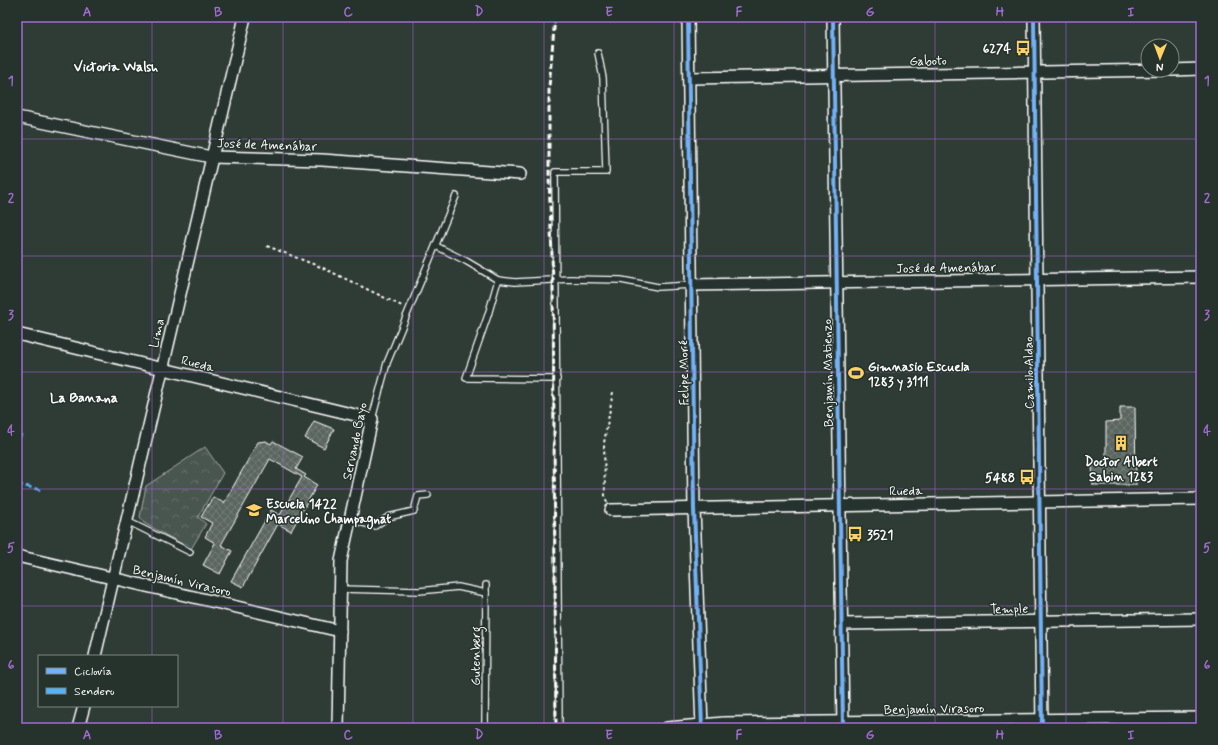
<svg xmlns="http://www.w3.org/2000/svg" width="1218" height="745" font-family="Mynerve,sans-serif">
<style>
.forest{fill:url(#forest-crowns);stroke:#a4aaa7}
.building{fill:url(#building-cross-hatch);stroke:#fff}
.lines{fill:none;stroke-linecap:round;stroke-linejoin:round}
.lane-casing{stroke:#fff;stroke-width:8}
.street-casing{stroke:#fff;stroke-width:14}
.path{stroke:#fff;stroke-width:2;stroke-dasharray:3 3;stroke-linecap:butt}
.lane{stroke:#26332d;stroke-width:5.5}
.street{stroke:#26332d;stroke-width:11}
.rail{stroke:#fff;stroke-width:3;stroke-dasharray:6 3;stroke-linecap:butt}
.quiet{stroke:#52b3f8;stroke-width:3;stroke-dasharray:6 3;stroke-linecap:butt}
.cycleway-casing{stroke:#26332d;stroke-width:6}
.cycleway{stroke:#73b2f8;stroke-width:4}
.grid{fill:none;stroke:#a36bd2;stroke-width:1;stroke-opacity:0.55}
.labels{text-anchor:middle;stroke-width:3;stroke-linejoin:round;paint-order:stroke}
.poi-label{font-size:13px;font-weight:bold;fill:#fff;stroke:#26332d;text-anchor:start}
.street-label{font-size:13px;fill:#fff;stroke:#26332d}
.neighbourhood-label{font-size:14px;font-weight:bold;fill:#fff;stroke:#26332d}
.neatline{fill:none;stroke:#a36bd2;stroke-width:1.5}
.grid-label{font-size:13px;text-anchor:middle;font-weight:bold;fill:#a36bd2}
</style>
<defs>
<pattern id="forest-crowns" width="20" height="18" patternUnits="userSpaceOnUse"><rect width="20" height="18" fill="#4a544f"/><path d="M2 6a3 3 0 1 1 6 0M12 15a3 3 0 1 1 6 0" fill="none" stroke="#656e69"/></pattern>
<pattern id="building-cross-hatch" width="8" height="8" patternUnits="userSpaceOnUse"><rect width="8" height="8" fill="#5b6661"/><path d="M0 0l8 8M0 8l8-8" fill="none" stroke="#747d79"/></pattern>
</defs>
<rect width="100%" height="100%" fill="#2f3b35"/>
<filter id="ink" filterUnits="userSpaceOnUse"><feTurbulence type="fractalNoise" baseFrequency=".025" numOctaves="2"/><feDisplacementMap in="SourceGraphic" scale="8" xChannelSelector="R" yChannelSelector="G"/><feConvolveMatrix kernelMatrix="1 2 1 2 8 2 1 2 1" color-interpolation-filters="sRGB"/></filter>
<g filter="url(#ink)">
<polygon class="forest" points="205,447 223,473 198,517 206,524 191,549 144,523 140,517 146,486"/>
<g class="building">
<polygon points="1120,407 1135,407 1136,485 1093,485 1092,464 1106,464 1106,422 1120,421"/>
<polygon points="314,421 334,429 324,448 305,438"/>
<polygon points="266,441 271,444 273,441 303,457 296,469 306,475 304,477 317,485 291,531 278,524 243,587 231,581 271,510 280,515 302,477 270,459 221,545 232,551 220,574 203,565 215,543 205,537 212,523 201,517 213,497 224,503 258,442"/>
</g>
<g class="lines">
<defs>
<g id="lane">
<polyline points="436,246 466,261 498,280 515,282 570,279 621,280 658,287 691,285"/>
<polyline points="498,280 488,315 466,378 557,379"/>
<polyline points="372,419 387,363 456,196"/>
<polyline points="351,520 375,526 388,517 414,511 418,496 428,495"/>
<polyline points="127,521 190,552"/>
<polyline points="340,589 419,591 458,587 486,593"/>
<polyline points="17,726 21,728"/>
<polyline points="485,728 486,585"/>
<polyline points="559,728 555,172 606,172 603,78 598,53"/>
</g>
<g id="street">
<polyline points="688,17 694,508 702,728"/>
<polyline points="833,17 843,728"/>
<polyline points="1034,17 1042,728"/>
<polyline points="1172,70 1201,69"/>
<polyline points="689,78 1167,70"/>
<polyline points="17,117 211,157 322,160 520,174"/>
<polyline points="691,285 1201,277"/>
<polyline points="17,334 372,419 341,561 338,728"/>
<polyline points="611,510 1201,499"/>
<polyline points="17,556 340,631"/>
<polyline points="841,624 1201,619"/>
<polyline points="95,656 245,17"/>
<polyline points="78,728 84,706"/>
<polyline points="667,728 724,723 1201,718"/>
</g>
</defs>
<use href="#lane" class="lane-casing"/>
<use href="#street" class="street-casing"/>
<g class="path">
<polyline points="267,246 323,268 402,306"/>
<polyline points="607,502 605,497 604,443 613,392"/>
</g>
<use href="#lane" class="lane"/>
<use href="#street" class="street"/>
<polyline class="rail" points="555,17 549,87 549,178 553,281 556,728"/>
<g class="quiet">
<polyline points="17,434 22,436"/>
<polyline points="17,484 41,490"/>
</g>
<defs>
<g id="cycleway">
<polyline points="688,17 694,508 702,728"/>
<polyline points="833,17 843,728"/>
<polyline points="1034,17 1042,728"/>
</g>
</defs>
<use href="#cycleway" class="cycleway-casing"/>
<use href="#cycleway" class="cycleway"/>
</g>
</g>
<path class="grid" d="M152,17V656M283,17V728M413,17V728M544,17V728M674,17V728M805,17V728M935,17V728M1066,17V728M17,139H1201M17,256H1201M17,372H1201M17,489H1201M17,606H1201M152,706V728"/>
<defs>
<symbol id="bus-bare" viewBox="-9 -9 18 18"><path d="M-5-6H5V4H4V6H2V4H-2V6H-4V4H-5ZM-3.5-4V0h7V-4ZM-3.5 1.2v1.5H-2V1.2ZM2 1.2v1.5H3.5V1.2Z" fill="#ffd166" stroke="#26332d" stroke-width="2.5" paint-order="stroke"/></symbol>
<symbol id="stadium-bare" viewBox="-9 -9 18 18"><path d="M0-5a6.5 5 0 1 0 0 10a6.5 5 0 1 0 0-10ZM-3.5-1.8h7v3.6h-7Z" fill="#ffd166" stroke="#26332d" stroke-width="2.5" paint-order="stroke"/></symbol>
<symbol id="building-bare" viewBox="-9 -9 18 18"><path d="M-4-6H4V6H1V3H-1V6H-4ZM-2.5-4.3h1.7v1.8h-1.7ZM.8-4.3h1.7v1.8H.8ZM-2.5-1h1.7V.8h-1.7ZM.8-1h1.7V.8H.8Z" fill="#ffd166" stroke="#26332d" stroke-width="2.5" paint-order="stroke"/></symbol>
<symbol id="school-bare" viewBox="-9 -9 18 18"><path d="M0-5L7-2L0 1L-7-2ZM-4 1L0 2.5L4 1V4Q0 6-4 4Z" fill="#ffd166" stroke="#26332d" stroke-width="2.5" paint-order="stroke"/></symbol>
</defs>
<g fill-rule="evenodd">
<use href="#bus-bare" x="1012" y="37" width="22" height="22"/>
<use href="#stadium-bare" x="845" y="362" width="22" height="22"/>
<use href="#building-bare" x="1110" y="432" width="22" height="22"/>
<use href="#bus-bare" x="1016" y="466" width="22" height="22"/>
<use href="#school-bare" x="243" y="499" width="22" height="22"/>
<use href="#bus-bare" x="844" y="523" width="22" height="22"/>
</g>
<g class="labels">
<g class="poi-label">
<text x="1011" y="53" text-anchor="end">6274</text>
<text x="868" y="371">Gimnasio Escuela<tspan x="868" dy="15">1283 y 3111</tspan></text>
<text x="1121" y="466" text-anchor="middle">Doctor Albert<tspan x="1121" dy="15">Sabin 1283</tspan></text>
<text x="1015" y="482" text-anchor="end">5488</text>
<text x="266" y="508">Escuela 1422<tspan x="266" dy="15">Marcelino Champagnat</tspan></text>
<text x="867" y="539">3521</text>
</g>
<g class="street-label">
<text transform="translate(928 60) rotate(-1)" y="5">Gaboto</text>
<text transform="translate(267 144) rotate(2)" y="5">José de Amenábar</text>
<text transform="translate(946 267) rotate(-1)" y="5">José de Amenábar</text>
<text transform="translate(156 333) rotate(-77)" y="5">Lima</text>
<text transform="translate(198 363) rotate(14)" y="5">Rueda</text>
<text transform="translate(683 373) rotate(-91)" y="5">Felipe Moré</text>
<text transform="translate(827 373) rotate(-91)" y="5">Benjamín Matienzo</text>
<text transform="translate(1028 373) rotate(-91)" y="5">Camilo Aldao</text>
<text transform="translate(354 441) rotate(-78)" y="5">Servando Bayo</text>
<text transform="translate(906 490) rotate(-1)" y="5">Rueda</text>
<text transform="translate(182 580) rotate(13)" y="5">Benjamín Virasoro</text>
<text transform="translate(1009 608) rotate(-1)" y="5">Temple</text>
<text transform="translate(475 656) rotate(-90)" y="5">Gutenberg</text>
<text transform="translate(934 708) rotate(-1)" y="5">Benjamín Virasoro</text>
</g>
<g class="neighbourhood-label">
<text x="116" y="71">Victoria Walsh</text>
<text x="84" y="402">La Banana</text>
</g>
</g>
<rect width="1218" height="745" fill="none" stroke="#26332d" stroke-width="44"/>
<rect x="38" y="655" width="140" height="52" fill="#26332d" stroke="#7d8581"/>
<rect x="46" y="668" width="20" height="6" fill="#73b2f8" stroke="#7d8581"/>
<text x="74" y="675" font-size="12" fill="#ffffff">Ciclovía</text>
<rect x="46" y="688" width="20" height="6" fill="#52b3f8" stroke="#7d8581"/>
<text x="74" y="695" font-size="12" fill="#ffffff">Sendero</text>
<g transform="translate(1160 58) rotate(181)"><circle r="19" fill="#26332d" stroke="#7d8581"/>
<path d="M0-3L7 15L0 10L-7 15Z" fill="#ffd166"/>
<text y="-6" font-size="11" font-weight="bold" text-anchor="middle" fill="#ffffff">N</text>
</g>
<rect x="22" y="22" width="1174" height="701" class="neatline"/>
<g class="grid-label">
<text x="87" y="16">A</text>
<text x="218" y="16">B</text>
<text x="348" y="16">C</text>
<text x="479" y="16">D</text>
<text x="609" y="16">E</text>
<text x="739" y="16">F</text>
<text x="870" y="16">G</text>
<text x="1000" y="16">H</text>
<text x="1131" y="16">I</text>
<text x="11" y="85">1</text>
<text x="1207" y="85">1</text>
<text x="11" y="202">2</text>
<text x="1207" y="202">2</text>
<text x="11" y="319">3</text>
<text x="1207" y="319">3</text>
<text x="11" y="435">4</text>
<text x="1207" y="435">4</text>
<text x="11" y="552">5</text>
<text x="1207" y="552">5</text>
<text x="11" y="669">6</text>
<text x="1207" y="669">6</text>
<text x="87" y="739">A</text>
<text x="218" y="739">B</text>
<text x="348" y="739">C</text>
<text x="479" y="739">D</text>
<text x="609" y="739">E</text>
<text x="739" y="739">F</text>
<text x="870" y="739">G</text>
<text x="1000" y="739">H</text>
<text x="1131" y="739">I</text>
</g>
</svg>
